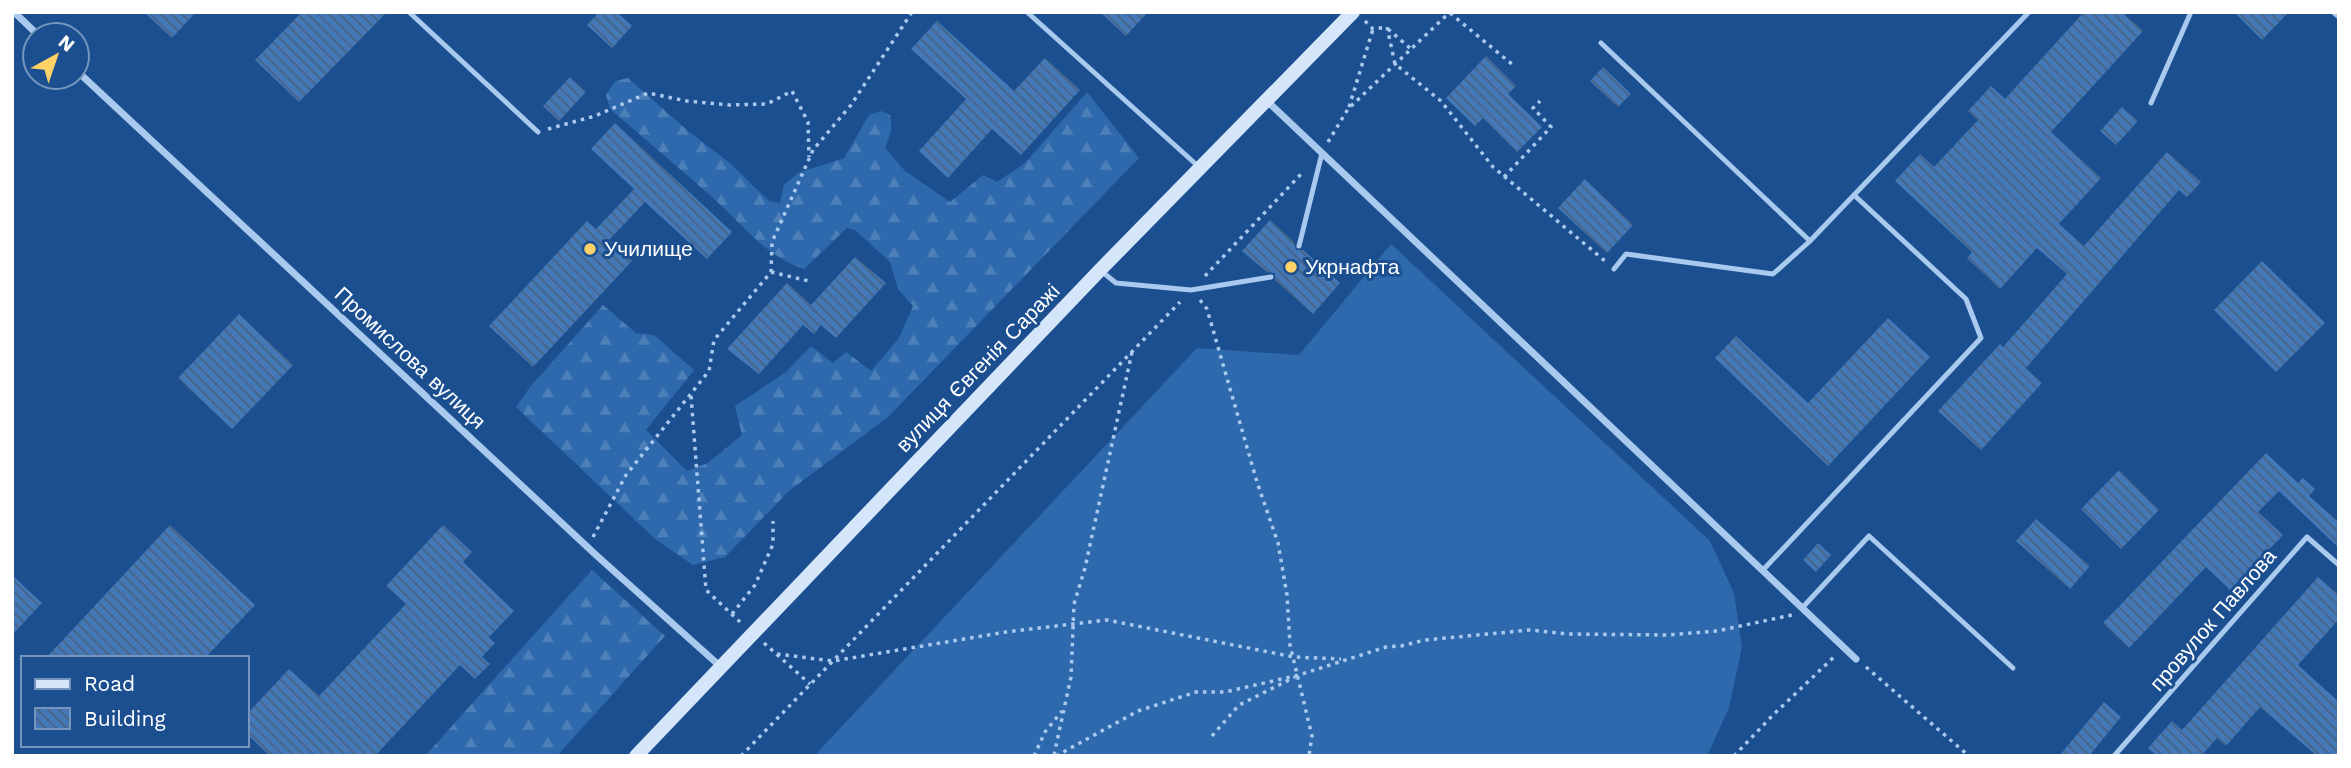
<svg xmlns="http://www.w3.org/2000/svg" width="2351" height="768" font-family="'Work Sans',sans-serif">
<style>
.forest{fill:url(#forest-firs)}
.garden{fill:#2e69ad}
.building{fill:url(#building-back-hatch)}
.lines{fill:none;stroke-linecap:round;stroke-linejoin:round}
.path{stroke:#a9c9ee;stroke-width:3.5;stroke-dasharray:3.5 5;stroke-linecap:butt}
.service{stroke:#a9c9ee;stroke-width:5}
.minor{stroke:#a9c9ee;stroke-width:7}
.secondary{stroke:#d6e6fa;stroke-width:14}
.poi-dot{fill:#ffd166;stroke:#1b4f8f;stroke-width:2.5}
.labels{text-anchor:middle;stroke-width:6;stroke-linejoin:round;paint-order:stroke}
.poi-label{font-size:21px;fill:#fff;stroke:#1b4f8f;text-anchor:start}
.street-label{font-size:21px;fill:#fff;stroke:#1b4f8f}
</style>
<defs>
<pattern id="forest-firs" width="22" height="20" patternUnits="userSpaceOnUse" patternTransform="scale(1.75)"><rect width="22" height="20" fill="#2e69ad"/><path d="M5 1l3.5 6h-7zM16 11l3.5 6h-7z" fill="#4d80b9"/></pattern>
<pattern id="building-back-hatch" width="6" height="6" patternUnits="userSpaceOnUse" patternTransform="scale(1.75)"><rect width="6" height="6" fill="#4478b7"/><path d="M-1 5l2 2M0 0l6 6M5-1l2 2" fill="none" stroke="#486282"/></pattern>
</defs>
<rect width="100%" height="100%" fill="#1b4f8f"/>
<g class="forest">
<path d="M628,78L688,131L730,163L769,201L780,203L784,185L798,173L844,158L869,115L881,111L890,115C893,129 890,135 885,148L905,171L950,202L983,175L997,182L1025,163L1087,92L1139,158L888,417L789,491L725,557L693,565L655,539L516,407L530,387L603,305L636,333L654,335L694,370L646,430L687,471L708,463L742,435L735,406L786,372L811,346L833,363L846,352L871,371L899,338L913,306L898,289L890,262L855,230L847,228L804,269C765,256 742,224 712,197C678,167 644,138 610,109L606,95L615,81Z"/>
<polygon points="592,570 665,636 557,756 425,756"/>
</g>
<polygon class="garden" points="1391,244 1710,541 1734,593 1742,647 1729,708 1707,756 814,756 1197,348 1299,355"/>
<g class="building">
<polygon points="144,12 196,12 172,38"/>
<polygon points="302,12 387,12 299,102 255,60"/>
<polygon points="599,12 617,12 632,26 612,48 587,25"/>
<polygon points="1100,12 1148,12 1126,36"/>
<polygon points="2084,12 2122,12 2143,31 2051,132 2101,178 2059,224 2084,246 2167,152 2201,182 2187,197 2179,190 2026,368 2042,383 1981,450 1938,411 2000,344 2003,347 2067,274 2037,248 2000,289 1967,258 1972,252 1895,181 1920,154 1934,167 1978,120 1968,111 1991,86 2005,99"/>
<polygon points="2234,12 2289,12 2262,40"/>
<polygon points="937,21 1014,91 1045,58 1080,90 1021,155 992,129 948,178 919,151 966,99 911,49"/>
<polygon points="1486,56 1516,86 1508,94 1542,127 1517,152 1483,118 1475,126 1446,98"/>
<polygon points="1603,67 1631,94 1618,107 1590,81"/>
<polygon points="570,77 586,92 559,121 543,106"/>
<polygon points="2122,107 2138,121 2116,145 2100,131"/>
<polygon points="615,123 732,232 707,259 645,202 609,240 632,261 533,367 489,326 587,221 596,229 634,189 591,149"/>
<polygon points="1585,179 1633,225 1607,253 1558,208"/>
<polygon points="1270,220 1294,242 1296,250 1303,250 1340,283 1313,314 1275,280 1275,273 1267,272 1242,251"/>
<polygon points="855,257 886,283 836,338 821,325 814,334 803,325 759,374 727,349 787,283 811,305"/>
<polygon points="2262,261 2325,323 2276,372 2214,310"/>
<polygon points="239,314 293,365 232,429 178,378"/>
<polygon points="1888,318 1930,357 1828,466 1715,358 1736,336 1808,403"/>
<polygon points="2266,453 2298,483 2303,478 2315,489 2309,496 2339,522 2339,548 2279,491 2258,512 2283,535 2230,590 2206,567 2129,648 2103,623"/>
<polygon points="2119,470 2159,510 2121,549 2081,509"/>
<polygon points="2036,519 2090,566 2070,589 2016,541"/>
<polygon points="170,525 255,605 205,658 46,658"/>
<polygon points="443,525 472,552 463,562 514,611 489,637 495,643 482,657 490,664 475,679 460,665 375,756 270,756 247,734 247,714 289,669 319,696 406,604 386,586"/>
<polygon points="1818,543 1831,555 1816,572 1803,560"/>
<polygon points="12,575 42,603 12,635"/>
<polygon points="2318,577 2339,595 2339,619 2298,665 2339,702 2339,756 2317,756 2260,707 2226,746 2217,738 2201,756 2157,756 2148,748 2172,721 2182,730"/>
<polygon points="2104,702 2121,717 2089,756 2059,756"/>
</g>
<g class="lines">
<g class="path">
<polyline points="1450,13 1513,65"/>
<polyline points="1365,21 1373,29 1387,27 1395,64 1441,101 1493,167 1605,261"/>
<polyline points="1388,29 1411,49"/>
<polyline points="1349,107 1373,29"/>
<polyline points="548,129 595,116 648,93 687,101 729,105 767,104 792,91 808,122 809,157"/>
<polyline points="1328,142 1348,109 1450,12"/>
<polyline points="1504,177 1551,127 1533,108 1540,101"/>
<polyline points="771,272 809,281"/>
<polyline points="1205,276 1303,172"/>
<polyline points="1200,300 1207,309 1257,482 1278,543 1287,595 1290,645 1312,736 1309,756"/>
<polyline points="691,396 706,590 740,622"/>
<polyline points="593,537 626,475 709,371 714,340 771,272 772,242 813,150 851,105 912,12"/>
<polyline points="732,614 755,585 773,544 773,521"/>
<polyline points="764,643 810,684"/>
<polyline points="777,654 833,661 1006,632 1107,620 1294,657 1341,659"/>
<polyline points="1866,667 1969,756"/>
<polyline points="1212,736 1239,705 1295,677"/>
<polyline points="1054,755 1071,677 1074,604 1085,568 1132,352"/>
<polyline points="741,756 1180,302"/>
<polyline points="1034,756 1045,732 1062,711"/>
<polyline points="1056,756 1138,711 1196,692 1225,692 1299,675 1386,647 1401,646 1425,640 1530,630 1568,634 1667,635 1717,631 1792,615"/>
<polyline points="1734,756 1773,715 1835,656"/>
</g>
<g class="service">
<polyline points="409,12 538,132"/>
<polyline points="1027,12 1199,167"/>
<polyline points="2333,12 2339,17"/>
<polyline points="1601,43 1810,241"/>
<polyline points="2151,103 2191,12"/>
<polyline points="1854,195 2029,12"/>
<polyline points="1299,246 1322,153"/>
<polyline points="1614,269 1626,254 1773,274 1810,241 1854,195 1966,299 1981,338 1763,570"/>
<polyline points="1100,270 1116,283 1191,290 1271,277"/>
<polyline points="1802,608 1869,536 2013,668"/>
<polyline points="2114,756 2307,537 2339,565"/>
</g>
<g class="minor">
<polyline points="14,12 38,35"/>
<polyline points="77,71 596,555 721,667"/>
<polyline points="1266,100 1856,659"/>
</g>
<polyline class="secondary" points="636,756 1100,270 1353,12"/>
</g>
<g class="poi-dot">
<circle cx="590" cy="249" r="7"/>
<circle cx="1291" cy="267" r="7"/>
</g>
<g class="labels">
<g class="poi-label">
<text x="604" y="256">Училище</text>
<text x="1305" y="274">Укрнафта</text>
</g>
<g class="street-label">
<text transform="translate(410 358) rotate(43)" y="7">Промислова вулиця</text>
<text transform="translate(978 368) rotate(-46)" y="7">вулиця Євгенія Саражі</text>
<text transform="translate(2213 620) rotate(-49)" y="7">провулок Павлова</text>
</g>
</g>
<rect width="2351" height="768" fill="none" stroke="#ffffff" stroke-width="28"/>
<rect x="21" y="656" width="228" height="91" fill="#1b4f8f" stroke="#7695bc" stroke-width="2"/>
<rect x="35" y="679" width="35" height="10" fill="#d6e6fa" stroke="#7695bc" stroke-width="2"/>
<text x="84" y="691" font-size="21" fill="#ffffff">Road</text>
<rect x="35" y="708" width="35" height="21" fill="url(#building-back-hatch)" stroke="#7695bc" stroke-width="2"/>
<text x="84" y="726" font-size="21" fill="#ffffff">Building</text>
<g transform="translate(56 56) rotate(40)"><circle r="33" fill="#1b4f8f" stroke="#7695bc" stroke-width="2"/>
<path d="M0-5L12 26L0 18L-12 26Z" fill="#ffd166"/>
<text y="-10" font-size="19" font-weight="bold" text-anchor="middle" fill="#ffffff">N</text>
</g>
</svg>
